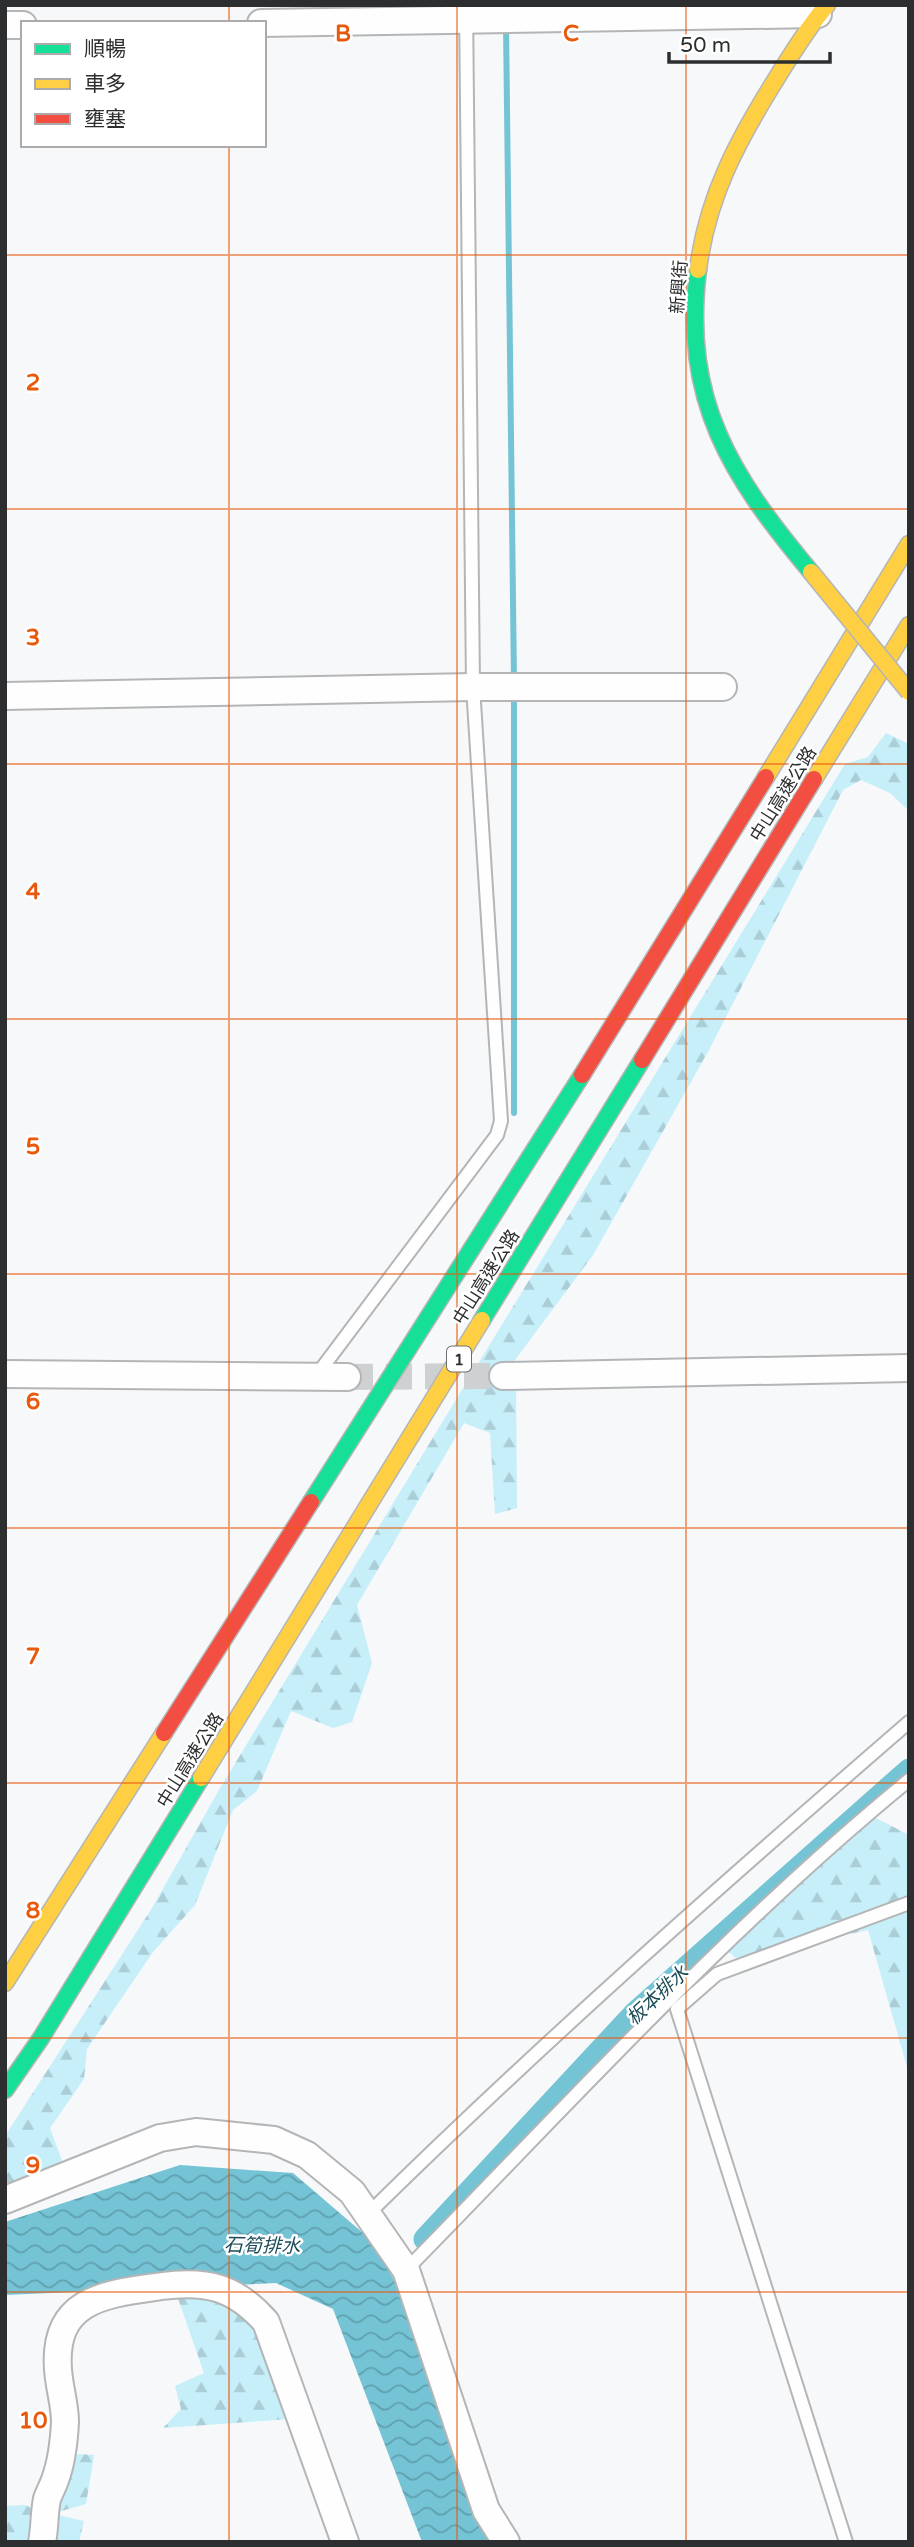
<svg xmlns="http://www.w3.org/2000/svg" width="914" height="2547" font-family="'Varela Round','Noto Sans TC',sans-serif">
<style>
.forest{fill:url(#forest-firs)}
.water{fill:url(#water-waves)}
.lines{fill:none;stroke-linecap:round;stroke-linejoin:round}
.stream{stroke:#74c4d6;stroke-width:6}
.canal{stroke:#74c4d6;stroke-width:23}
.street-tunnel{stroke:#ced0d1;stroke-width:26;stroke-dasharray:26 13;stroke-linecap:butt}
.lane-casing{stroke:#b4b5b6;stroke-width:16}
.street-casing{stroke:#b4b5b6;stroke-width:30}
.fast-casing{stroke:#b4b5b6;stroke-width:19}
.slow-casing{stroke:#b4b5b6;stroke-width:19}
.jam-casing{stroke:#b4b5b6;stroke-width:19}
.lane{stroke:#fefefe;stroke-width:12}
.street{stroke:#fefefe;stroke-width:26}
.fast{stroke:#16e098;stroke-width:16}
.slow{stroke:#ffcf43;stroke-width:16}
.jam{stroke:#f24e42;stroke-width:16}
.slow-bridge-casing{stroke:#b4b5b6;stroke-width:19;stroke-linecap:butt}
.slow-bridge{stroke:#ffcf43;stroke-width:16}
.grid{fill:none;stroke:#e8590c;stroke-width:2;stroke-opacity:0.55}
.labels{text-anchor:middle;stroke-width:5;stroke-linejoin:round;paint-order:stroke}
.shield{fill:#fff;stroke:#6c6d6d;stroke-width:2}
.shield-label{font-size:16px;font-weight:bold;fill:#2d2e2f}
.street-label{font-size:18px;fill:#2d2e2f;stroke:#fff}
.water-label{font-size:19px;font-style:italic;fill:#1b4b57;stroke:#fff}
.grid-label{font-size:23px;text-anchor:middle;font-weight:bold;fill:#e8590c;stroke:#fff;stroke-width:5;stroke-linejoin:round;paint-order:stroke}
</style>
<defs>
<pattern id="forest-firs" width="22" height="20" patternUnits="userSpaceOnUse" patternTransform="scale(1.75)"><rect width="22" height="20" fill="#c6effa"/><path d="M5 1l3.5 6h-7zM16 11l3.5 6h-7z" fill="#aacdd7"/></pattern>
<pattern id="water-waves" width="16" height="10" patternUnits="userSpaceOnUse" patternTransform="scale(1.75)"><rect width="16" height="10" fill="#74c4d6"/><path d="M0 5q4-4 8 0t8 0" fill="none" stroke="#60a0ae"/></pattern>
</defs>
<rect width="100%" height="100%" fill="#f6f8f9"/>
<g class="forest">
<polygon points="886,733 909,744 909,811 890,793 861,780 843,790 709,1050 593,1255 504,1375 516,1383 517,1508 495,1514 490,1433 464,1423 357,1605 372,1663 352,1722 333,1728 291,1711 257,1791 233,1810 195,1905 153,1952 87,2049 84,2079 50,2128 64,2166 5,2195 5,2136 152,1908 219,1790 454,1403 845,764 868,757"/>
<polygon points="874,1817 909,1835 909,2074 868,1930 736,1958 719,1944"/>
<polygon points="175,2290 220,2297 258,2325 290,2419 163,2428 181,2409 175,2386 204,2373"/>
<polygon points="78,2454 94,2455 86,2504 58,2512 60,2470"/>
<polygon points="26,2505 34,2510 32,2542 5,2542 5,2506"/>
<polygon points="58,2515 84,2521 79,2542 52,2542"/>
</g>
<polygon class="water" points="180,2165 293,2173 370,2239 400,2290 504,2542 422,2542 333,2309 276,2283 5,2295 5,2222"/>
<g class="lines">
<g class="stream">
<polyline points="506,25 514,682"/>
<polyline points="514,1113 514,693"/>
</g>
<polyline class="canal" points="425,2239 635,2013 909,1770"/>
<polyline class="street-tunnel" points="347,1377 503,1376"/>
<defs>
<g id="lane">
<polyline points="316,1376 497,1135 501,1121 473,687 466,5"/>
<path d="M368,2214C543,2042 723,1883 909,1722"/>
<path d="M406,2270C570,2103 728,1928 909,1780"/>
<polyline points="846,2542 677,2009 717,1974 909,1903"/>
</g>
<g id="street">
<polyline points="261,23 818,14"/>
<polyline points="5,25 23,25"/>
<polyline points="5,696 473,687 723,687"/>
<polyline points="5,1374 347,1377"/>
<polyline points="503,1376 909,1368"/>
<polyline points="5,2200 160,2138 196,2132 274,2140 307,2155 352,2192 406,2270 486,2510 506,2542"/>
<path d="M42,2542C45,2528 44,2513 47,2499C49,2493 53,2486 55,2480C62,2461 64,2442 65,2422C65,2404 59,2387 58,2369C53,2298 106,2294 162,2286C207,2280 235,2287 266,2322L345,2542"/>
</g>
<g id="fast">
<path d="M698,270C682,401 731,476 811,572"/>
<polyline points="482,1320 642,1060"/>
<polyline points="311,1502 582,1075"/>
<polyline points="5,2090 41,2038 201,1778"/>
</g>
<g id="slow">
<path d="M698,270C707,196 739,138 778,76C793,52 808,27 827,5"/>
<polyline points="766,777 909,544"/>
<polyline points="814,779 909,625"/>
<polyline points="201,1778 482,1320"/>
<polyline points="5,1983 164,1733"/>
</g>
<g id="jam">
<polyline points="642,1060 814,779"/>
<polyline points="582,1075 766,777"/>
<polyline points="164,1733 311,1502"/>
</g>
</defs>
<use href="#lane" class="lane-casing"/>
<use href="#street" class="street-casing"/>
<use href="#fast" class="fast-casing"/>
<use href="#slow" class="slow-casing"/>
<use href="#jam" class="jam-casing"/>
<use href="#lane" class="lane"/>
<use href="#street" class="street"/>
<use href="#fast" class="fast"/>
<use href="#slow" class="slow"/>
<use href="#jam" class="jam"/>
<defs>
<polyline id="slow-bridge" points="811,572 909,692"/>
</defs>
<use href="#slow-bridge" class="slow-bridge-casing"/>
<use href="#slow-bridge" class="slow-bridge"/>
</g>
<path class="grid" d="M229,5V23M457,5V2542M686,5V2542M229,145V2542M5,255H909M5,509H909M5,764H909M5,1019H909M5,1274H909M5,1528H909M5,1783H909M5,2038H909M5,2292H909"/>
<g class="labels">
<rect class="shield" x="447" y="1346.5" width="24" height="25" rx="5"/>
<g class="shield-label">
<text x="459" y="1365">1</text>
</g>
<g class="street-label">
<text transform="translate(679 287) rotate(-86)" y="6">新興街</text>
<text transform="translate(783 794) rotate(-58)" y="6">中山高速公路</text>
<text transform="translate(486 1277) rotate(-58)" y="6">中山高速公路</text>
<text transform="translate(190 1760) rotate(-58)" y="6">中山高速公路</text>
</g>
<g class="water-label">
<text transform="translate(657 1995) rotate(-43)" y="7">板本排水</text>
<text transform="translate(262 2245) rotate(1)" y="7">石筍排水</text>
</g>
</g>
<g class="grid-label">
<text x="343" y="41">B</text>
<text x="571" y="41">C</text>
<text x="33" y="390">2</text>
<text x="33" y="645">3</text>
<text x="33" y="899">4</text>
<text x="33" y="1154">5</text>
<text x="33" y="1409">6</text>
<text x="33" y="1664">7</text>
<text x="33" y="1918">8</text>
<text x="33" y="2173">9</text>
<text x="33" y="2428">10</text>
</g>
<rect width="914" height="2547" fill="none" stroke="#2d2e2f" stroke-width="14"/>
<rect x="21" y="21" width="245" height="126" fill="#ffffff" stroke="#ababac" stroke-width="2"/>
<rect x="35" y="44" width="35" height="10" fill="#16e098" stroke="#ababac" stroke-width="2"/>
<text x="84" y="56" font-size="21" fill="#2d2e2f">順暢</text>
<rect x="35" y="79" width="35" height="10" fill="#ffcf43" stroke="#ababac" stroke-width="2"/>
<text x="84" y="91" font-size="21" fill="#2d2e2f">車多</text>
<rect x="35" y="114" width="35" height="10" fill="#f24e42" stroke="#ababac" stroke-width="2"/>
<text x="84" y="126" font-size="21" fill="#2d2e2f">壅塞</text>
<path d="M669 52v10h161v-10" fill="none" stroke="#2d2e2f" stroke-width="3.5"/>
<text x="680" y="52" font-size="21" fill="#2d2e2f" stroke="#ffffff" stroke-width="5" paint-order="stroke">50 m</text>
</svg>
